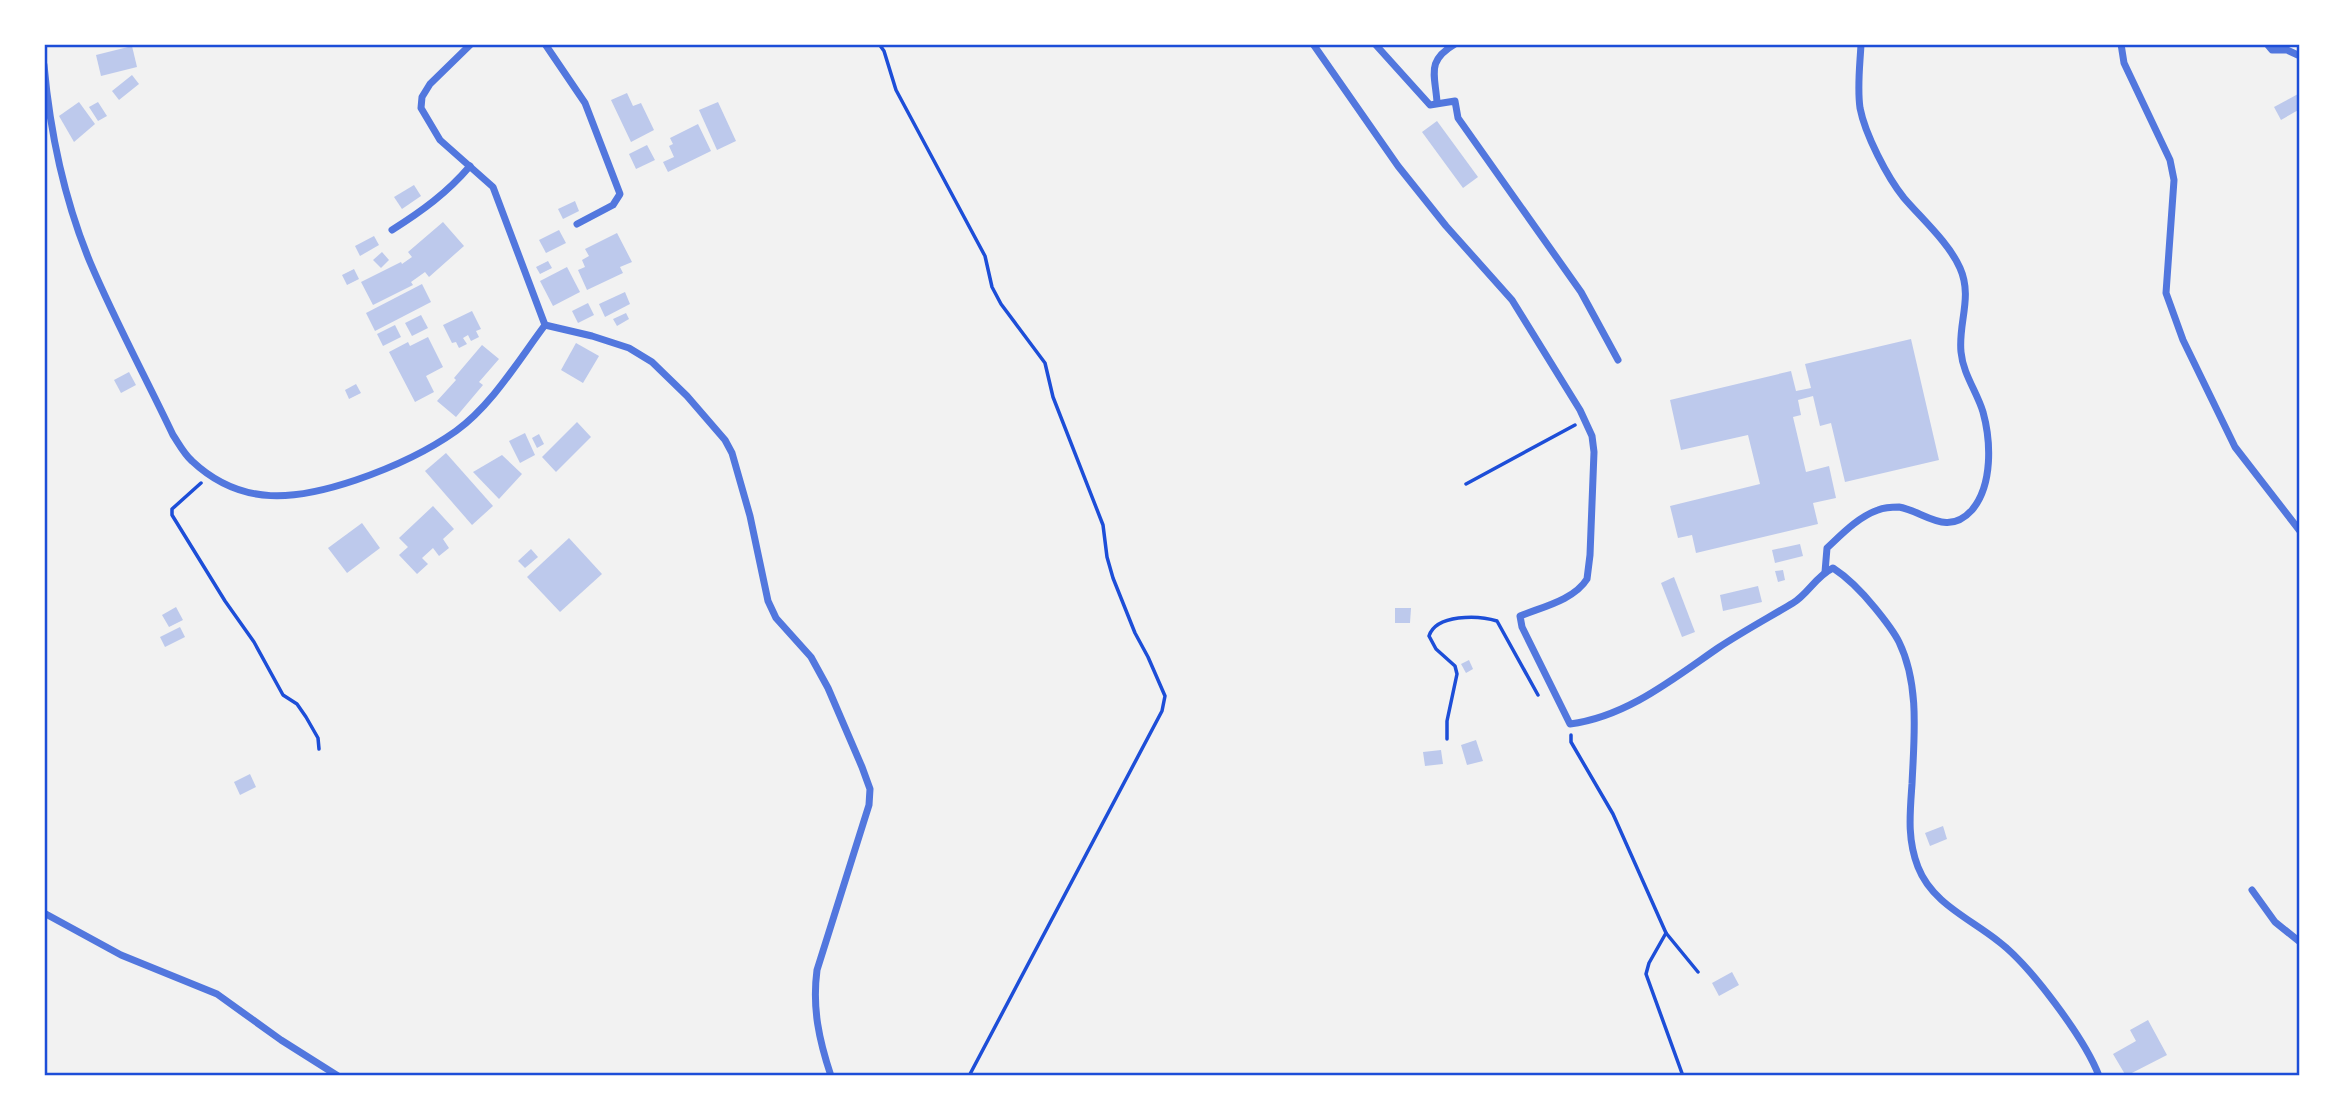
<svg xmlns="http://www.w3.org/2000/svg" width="2344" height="1120" font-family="'Titillium Web',sans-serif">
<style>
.building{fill:#bdc9ec}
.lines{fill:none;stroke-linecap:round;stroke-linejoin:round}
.path{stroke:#1d4ed8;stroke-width:3.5}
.minor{stroke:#5277de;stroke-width:7}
.neatline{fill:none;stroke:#1d4ed8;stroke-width:2.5}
</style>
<rect width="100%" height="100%" fill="#f2f2f2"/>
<g class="building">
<polygon points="132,46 137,67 101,76 96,55"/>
<polygon points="132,75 139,84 119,100 112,91"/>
<polygon points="627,93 633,106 641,103 654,130 631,142 611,100"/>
<polygon points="2300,93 2300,109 2281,120 2274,107"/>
<polygon points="79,102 95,124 74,142 59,116"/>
<polygon points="98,102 107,116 98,121 89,107"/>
<polygon points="718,102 736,141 717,150 699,110"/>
<polygon points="1437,121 1478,177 1463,188 1422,132"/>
<polygon points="698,124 711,151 668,172 663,162 674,157 669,146 673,144 670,138"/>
<polygon points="647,145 655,160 636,169 629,154"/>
<polygon points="414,185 421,196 402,209 394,197"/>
<polygon points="575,201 579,211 563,219 558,209"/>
<polygon points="443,222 464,246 429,277 425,272 411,282 413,285 373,305 361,282 401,262 402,264 412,257 408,252"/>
<polygon points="559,230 566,243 546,253 539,240"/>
<polygon points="617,233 632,262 620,267 623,273 587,290 578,270 585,267 582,260 589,256 585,249"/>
<polygon points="374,236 379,245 360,256 355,246"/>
<polygon points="382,252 389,260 381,268 373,260"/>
<polygon points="548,261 552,268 540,274 536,267"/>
<polygon points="567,267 580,292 553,306 540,281"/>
<polygon points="354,269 359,279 347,285 342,275"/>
<polygon points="422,284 431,302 375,331 366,313"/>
<polygon points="625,292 630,304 605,317 599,304"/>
<polygon points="588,303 594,315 578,323 572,311"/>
<polygon points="472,311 481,329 476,331 479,337 471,341 468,335 463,338 467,344 459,348 456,342 452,343 443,325"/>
<polygon points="626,313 629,319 617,326 613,319"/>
<polygon points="421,315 428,328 412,336 405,323"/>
<polygon points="395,325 401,337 383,346 377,334"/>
<polygon points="428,337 443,367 426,376 434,392 415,402 389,352 408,342 410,346"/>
<polygon points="1911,339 1939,460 1845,482 1831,423 1820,426 1813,396 1798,400 1801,415 1793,417 1806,472 1829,466 1836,498 1813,503 1818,524 1696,553 1692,535 1678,538 1670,506 1760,484 1748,435 1681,450 1670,400 1791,371 1796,391 1811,388 1805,364"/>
<polygon points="576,343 599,356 583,383 561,370"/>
<polygon points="482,345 499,359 479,382 483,385 456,417 437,401 456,380 454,378"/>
<polygon points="129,372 136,385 121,393 114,380"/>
<polygon points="356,384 361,393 349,399 345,390"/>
<polygon points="577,422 591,437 556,472 542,457"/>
<polygon points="525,433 535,455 520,463 509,441"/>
<polygon points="539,434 544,444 537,448 532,438"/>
<polygon points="446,453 493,506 472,525 425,471"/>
<polygon points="502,455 522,474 499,499 473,472"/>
<polygon points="433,506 454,529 443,539 449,548 439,556 433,548 422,558 428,564 417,574 399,555 408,547 399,538"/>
<polygon points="362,523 380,548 347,573 328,548"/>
<polygon points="569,538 602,574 560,612 527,577"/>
<polygon points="1800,544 1803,556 1775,563 1772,550"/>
<polygon points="531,549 538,557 525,568 518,561"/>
<polygon points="1783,570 1785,580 1778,582 1775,571"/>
<polygon points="1674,577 1695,632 1682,637 1661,583"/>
<polygon points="1758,586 1762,602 1723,611 1720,595"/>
<polygon points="176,607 183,620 169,627 162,615"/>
<polygon points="1395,608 1411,608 1410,623 1395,623"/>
<polygon points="180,627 185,637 165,647 160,637"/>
<polygon points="1469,660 1473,669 1466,673 1461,664"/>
<polygon points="1476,740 1483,761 1467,765 1461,745"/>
<polygon points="1441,750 1443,764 1425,766 1423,752"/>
<polygon points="250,774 256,787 240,795 234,782"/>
<polygon points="1943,826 1947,839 1930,846 1925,833"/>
<polygon points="1732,972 1739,985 1719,996 1712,983"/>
<polygon points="2148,1020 2167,1055 2126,1076 2113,1054 2136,1041 2130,1030"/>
</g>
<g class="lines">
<g class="path">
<polyline points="879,44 884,51 896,90 985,256 992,287 1001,304 1045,363 1053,397 1103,525 1107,557 1113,578 1135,633 1148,657 1165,696 1162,711 969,1076"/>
<polyline points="201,483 172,509 172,515 225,601 254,642 283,695 297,704 306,717 318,738 319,749"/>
<polyline points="1466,484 1575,425"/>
<polyline points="1571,735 1571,742 1613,814 1666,933 1698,972"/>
<path d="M1447,739V721L1457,674L1455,666L1436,649L1429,636C1436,614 1478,615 1497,621L1538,695"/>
<polyline points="1666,933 1649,963 1646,974 1683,1076"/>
</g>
<g class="minor">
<polyline points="545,44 585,103 620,194 613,205 577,224"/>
<path d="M1313,44L1398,166L1446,226L1512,300L1580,410L1592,436L1594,452L1590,555L1587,579C1574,600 1542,607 1520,616L1522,627L1570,724C1626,717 1673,679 1718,648C1742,632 1768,618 1793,603C1808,594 1816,576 1833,568C1850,579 1862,592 1875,608C1884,619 1893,630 1899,642C1920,685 1914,738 1912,784C1910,813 1907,839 1918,867C1932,903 1969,918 1998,941C2030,965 2085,1039 2099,1076"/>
<polyline points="1375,44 1430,105 1455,101 1458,118 1581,292 1618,360"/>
<polyline points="2121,44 2124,63 2170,160 2174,180 2166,293 2183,340 2235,447 2300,531"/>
<polyline points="2267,44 2272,50 2287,50 2300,56"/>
<path d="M44,65C50,132 64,199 90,262C115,321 146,378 173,435C179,444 184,454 192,461C242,508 297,500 356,480C391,468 425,453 456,431C492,405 518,361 545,325L493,187L440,140L421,108L422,97L430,84L471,44"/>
<path d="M1437,102C1435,74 1426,61 1455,44"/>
<path d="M392,230C422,211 447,193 470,166"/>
<path d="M545,325L592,336L629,348L652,362L687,396L725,440L732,453L750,516L768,601L776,618L811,657L828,688L862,767L870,789L869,805L817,970C812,1008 819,1040 831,1076"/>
<path d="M1825,572L1827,548C1842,534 1858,517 1878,510C1883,508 1892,507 1899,507C1924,511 1947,538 1972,510C1993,485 1991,441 1983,412C1977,392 1963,374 1961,352C1958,323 1973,297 1960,268C1949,243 1922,219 1904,198C1887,177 1865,134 1860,108C1857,87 1860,65 1861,44"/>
<polyline points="2252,890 2275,922 2300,942"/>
<polyline points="44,913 121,955 217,994 281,1040 338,1076"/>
</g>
</g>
<rect width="2344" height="1120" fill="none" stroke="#ffffff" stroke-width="91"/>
<rect x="46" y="46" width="2252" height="1028" class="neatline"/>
</svg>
